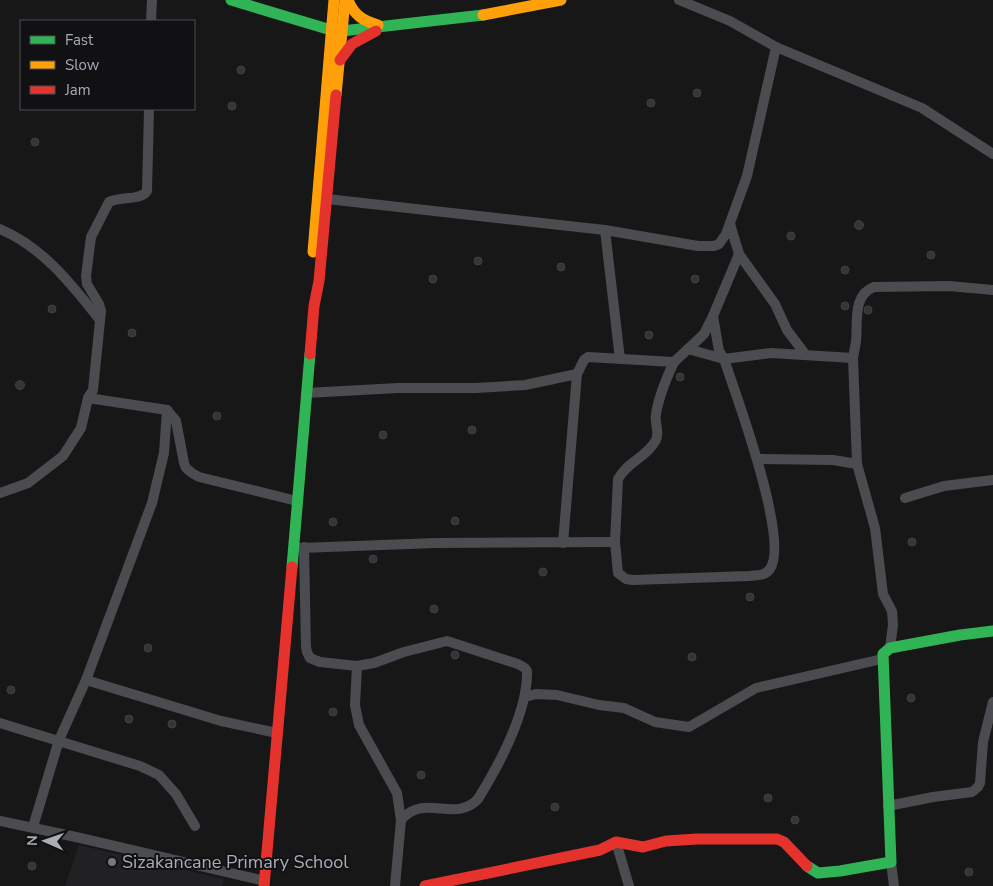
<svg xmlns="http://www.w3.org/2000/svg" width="993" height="886" font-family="'Nunito Sans',sans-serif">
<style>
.built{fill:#212123}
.building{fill:#353536;stroke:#3f4043}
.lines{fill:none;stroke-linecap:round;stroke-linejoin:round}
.street{stroke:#4b4c50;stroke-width:10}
.fast{stroke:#30b455;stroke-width:11}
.slow{stroke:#ff9f0a;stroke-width:11}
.jam{stroke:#e5322d;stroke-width:11}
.poi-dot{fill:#757880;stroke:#111113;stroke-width:2}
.labels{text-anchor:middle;stroke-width:4;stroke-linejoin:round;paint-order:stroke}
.poi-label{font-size:18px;fill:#a8adb8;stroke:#111113;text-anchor:start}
</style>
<rect width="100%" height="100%" fill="#171717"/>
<polygon class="built" points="79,845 224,879 222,886 65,886"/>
<g class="building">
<circle cx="241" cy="70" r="4"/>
<circle cx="697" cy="93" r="4"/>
<circle cx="651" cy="103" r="4"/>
<circle cx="232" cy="106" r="4"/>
<circle cx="35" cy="142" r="4"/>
<circle cx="859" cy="225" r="4.5"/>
<circle cx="791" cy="236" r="4"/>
<circle cx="931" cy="255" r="4"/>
<circle cx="478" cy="261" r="4"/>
<circle cx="561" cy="267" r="4"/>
<circle cx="845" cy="270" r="4"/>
<circle cx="695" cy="279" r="4"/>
<circle cx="433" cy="279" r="4"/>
<circle cx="845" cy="306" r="4"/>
<circle cx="52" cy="309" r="4"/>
<circle cx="868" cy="310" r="4"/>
<circle cx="132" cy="333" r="4"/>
<circle cx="649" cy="335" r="4"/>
<circle cx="680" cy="377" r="4"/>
<circle cx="20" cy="385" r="4.5"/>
<circle cx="217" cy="416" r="4"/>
<circle cx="472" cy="430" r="4"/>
<circle cx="383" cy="435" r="4"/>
<circle cx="455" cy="521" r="4"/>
<circle cx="333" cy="522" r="4"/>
<circle cx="912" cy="542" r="4"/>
<circle cx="373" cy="559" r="4"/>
<circle cx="543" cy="572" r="4"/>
<circle cx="750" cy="597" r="4"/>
<circle cx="434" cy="609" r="4"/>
<circle cx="148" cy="648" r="4"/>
<circle cx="455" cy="655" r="4"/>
<circle cx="692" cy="657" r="4"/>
<circle cx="11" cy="690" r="4"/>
<circle cx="911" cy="698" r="4"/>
<circle cx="333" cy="712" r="4"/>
<circle cx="129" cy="719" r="4"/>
<circle cx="172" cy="724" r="4"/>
<circle cx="421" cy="775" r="4"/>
<circle cx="768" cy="798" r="4"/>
<circle cx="555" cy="807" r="4"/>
<circle cx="795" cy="820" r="4"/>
<circle cx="32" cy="866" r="4"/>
<circle cx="969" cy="872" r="4"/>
</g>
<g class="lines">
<g class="street">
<polyline points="679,0 730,21 776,47 922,108 993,154"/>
<polyline points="151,21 152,0"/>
<polyline points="322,200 327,199 605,230 698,246 714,246 719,244 726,234 747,176 776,47"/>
<polyline points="730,224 739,254 775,304 787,330 805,354"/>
<path d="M0,229C43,247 72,285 100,320"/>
<polyline points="605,230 620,359"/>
<polyline points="688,349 704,334 713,316 739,254"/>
<path d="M674,362C666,379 659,395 656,414C654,422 660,432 656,440C647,457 627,462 618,479L615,542L618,573L626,579L633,580L749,576C757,575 765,576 770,569C790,540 736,395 724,359L719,351L713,316"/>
<polyline points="306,393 398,388 476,388 525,385 577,374"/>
<polyline points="88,398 167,410 176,421 184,463 186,468 192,473 199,477 297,501"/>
<polyline points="758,459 833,460 857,464"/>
<path d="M0,493L28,483L63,456L81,428L88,398L93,390L101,311L99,304L87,284L86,276L91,237L109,202C121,196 141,201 147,191L149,109"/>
<polyline points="905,498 944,486 993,480"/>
<polyline points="563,543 577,374 584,360 588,357 674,362 688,349 724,359 771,353 853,358"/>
<path d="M304,547L306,647L307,652L310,658L320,662L357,666L374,663L404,652L447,641L518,664L525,668L527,671C528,712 499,765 478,799C454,824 425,792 401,820L395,886"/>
<polyline points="300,548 436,543 615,542"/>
<path d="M890,648L893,625L892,611L883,594L875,528L857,464L853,358C854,352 855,347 856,342C858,323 852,295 874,287L949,286L993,290"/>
<polyline points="357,666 355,705 359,725 397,793 401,820"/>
<polyline points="86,680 221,721 277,733"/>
<polyline points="525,697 536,694 557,695 599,705 624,708 655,722 689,727 756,688 882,659"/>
<polyline points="0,723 140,766 159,775 176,794 195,826"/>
<polyline points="888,806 933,797 972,792 978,787 980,783 983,742 993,702"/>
<polyline points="0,821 76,837 265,881"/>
<polyline points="33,827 59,740 86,680 152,503 164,453 167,410"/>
<polyline points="616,842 629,886"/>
<polyline points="891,862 894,886"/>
</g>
<g class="fast">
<polyline points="231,0 331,30 342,31 483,15"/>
<polyline points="292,567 310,354"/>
<polyline points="807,866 818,873 840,871 891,862 883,654 890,648 960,635 993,631"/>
</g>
<g class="slow">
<path d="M348,0C354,15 363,21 378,25"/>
<polyline points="483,15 561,0"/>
<polyline points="336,95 345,0"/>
<polyline points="313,252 334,0"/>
</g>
<g class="jam">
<polyline points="340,60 352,44 376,31"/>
<polyline points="310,354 314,306 319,281 336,95"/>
<polyline points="264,886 292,567"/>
<polyline points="425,886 600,850 616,842 643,847 666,841 697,839 777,839 784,842 807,866"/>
</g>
</g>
<circle class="poi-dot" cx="112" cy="862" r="5"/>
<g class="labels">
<g class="poi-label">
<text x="122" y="868">Sizakancane Primary School</text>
</g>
</g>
<rect x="20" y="20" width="175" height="90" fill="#111113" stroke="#4d4f55"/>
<rect x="30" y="36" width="25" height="8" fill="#30b455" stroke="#4d4f55"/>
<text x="65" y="45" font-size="15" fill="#a8adb8">Fast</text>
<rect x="30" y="61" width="25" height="8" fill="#ff9f0a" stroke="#4d4f55"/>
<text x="65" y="70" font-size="15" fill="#a8adb8">Slow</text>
<rect x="30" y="86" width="25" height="8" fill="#e5322d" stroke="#4d4f55"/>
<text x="65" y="95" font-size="15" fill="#a8adb8">Jam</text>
<g transform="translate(45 841) rotate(272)" stroke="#111113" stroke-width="4" paint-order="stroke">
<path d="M0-4L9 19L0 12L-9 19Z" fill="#a8adb8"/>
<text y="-8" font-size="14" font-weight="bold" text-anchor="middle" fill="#a8adb8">N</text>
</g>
</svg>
